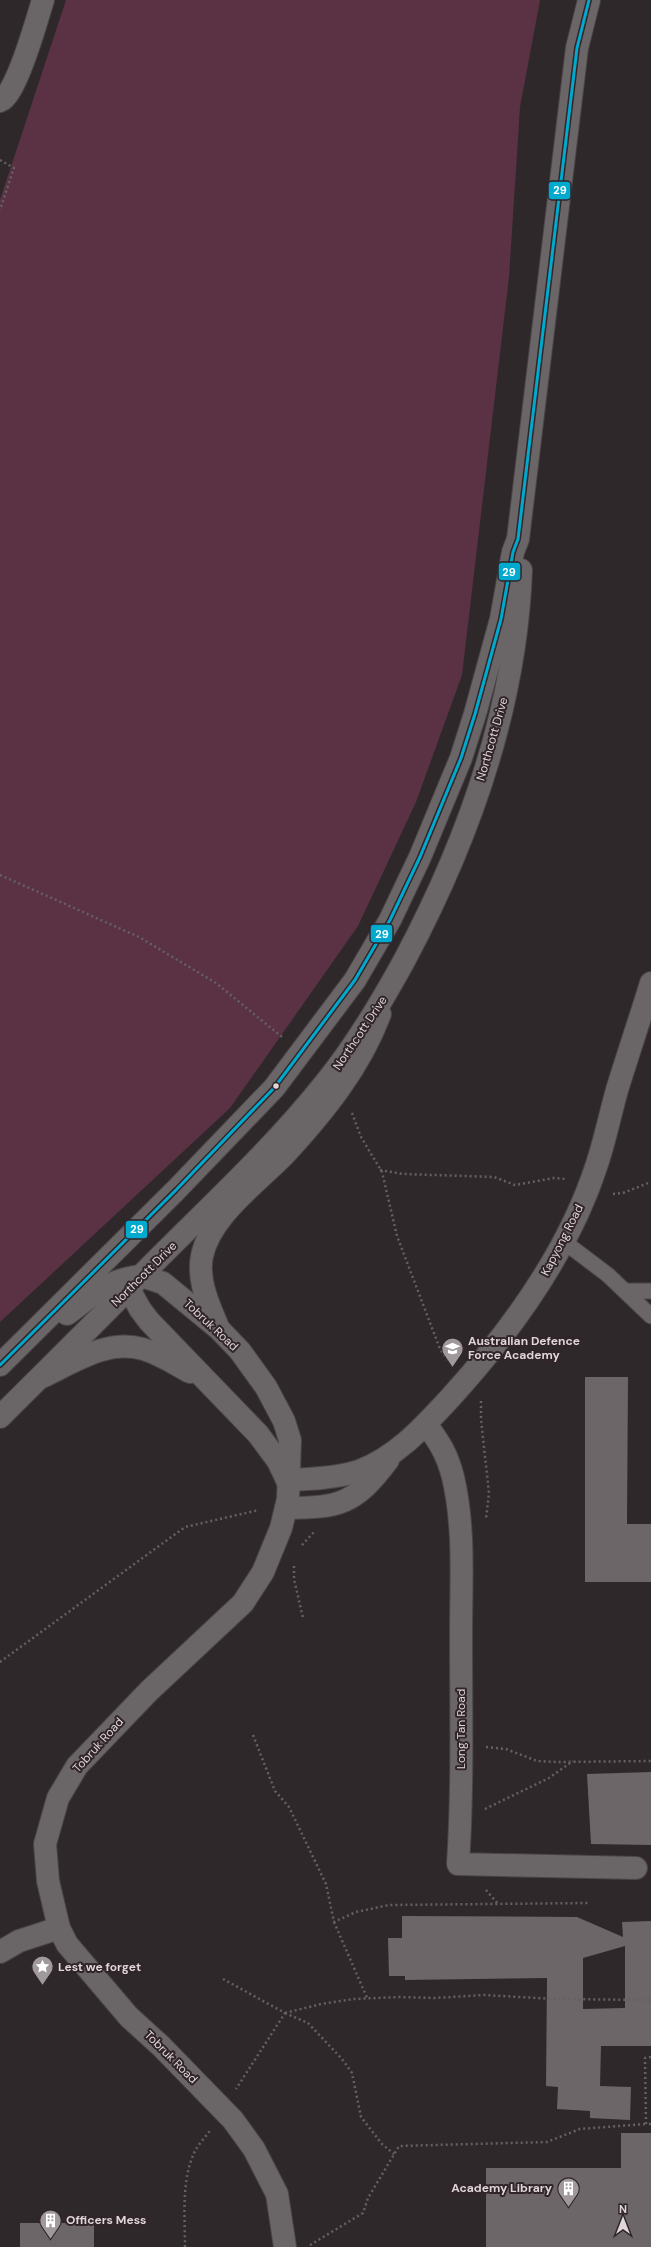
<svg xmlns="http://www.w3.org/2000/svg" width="651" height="2247" font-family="'DM Sans',sans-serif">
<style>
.green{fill:#5b3244}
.building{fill:#6c6669;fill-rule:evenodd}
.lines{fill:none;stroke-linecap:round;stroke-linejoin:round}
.service-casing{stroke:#4a4547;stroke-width:17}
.minor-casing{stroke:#4a4547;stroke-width:24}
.tertiary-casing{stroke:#4a4547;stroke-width:24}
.path{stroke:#656062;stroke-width:2.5;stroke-dasharray:2 3;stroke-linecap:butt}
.service{stroke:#6a6667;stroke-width:15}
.minor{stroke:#6a6667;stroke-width:22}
.tertiary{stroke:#6a6667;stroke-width:22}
.bus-1-casing{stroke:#31252a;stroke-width:6}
.bus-1{stroke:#00a9ce;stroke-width:3}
.bus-dot{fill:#ded6d9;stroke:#31252a;stroke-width:1.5}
.labels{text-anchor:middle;stroke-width:4;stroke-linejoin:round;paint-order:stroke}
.street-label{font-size:12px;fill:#ded6d9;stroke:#31252a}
.poi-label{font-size:12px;font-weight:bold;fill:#ded6d9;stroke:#31252a;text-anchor:start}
.line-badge{stroke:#31252a;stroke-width:1.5}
.badge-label{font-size:11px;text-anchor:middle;font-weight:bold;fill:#fff}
</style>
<rect width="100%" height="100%" fill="#2e282b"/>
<polygon class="green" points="66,0 540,0 520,107 509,277 462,675 416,802 358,926 230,1108 0,1322 0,200"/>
<g class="building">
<polygon points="585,1377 628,1377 627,1524 651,1524 651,1582 585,1582"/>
<polygon points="651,1772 651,1845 591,1844 587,1774"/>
<path d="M402,1916L577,1917L623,1937L622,1922L651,1921V2046H601L600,2086L631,2087L630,2120L590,2118V2111L557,2109L558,2087L546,2086L547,1978L405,1980V1976H389L388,1938H402ZM625,1946V2008L583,2009V1958Z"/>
<polygon points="621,2133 651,2133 651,2247 486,2247 486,2168 621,2168"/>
<rect x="20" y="2223" width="74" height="24"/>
</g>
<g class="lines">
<defs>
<g id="service">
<polyline points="563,1241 608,1275 651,1316"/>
<polyline points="625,1291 651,1291"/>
</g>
<g id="minor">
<path d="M0,101C16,96 37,19 43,0"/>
<polyline points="142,1276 163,1283 219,1329 240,1351 266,1387 284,1421 290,1440 288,1499 281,1528 263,1572 243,1603 149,1691 77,1766 58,1798 45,1844 48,1881 59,1928 67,1944 129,2017 161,2046 233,2120 254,2149 277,2194 285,2247"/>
<polyline points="129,1289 140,1309 149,1321 258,1434 278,1461 287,1480"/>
<path d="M218,1327C209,1305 197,1281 202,1256C210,1216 257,1183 285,1154C324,1112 360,1067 380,1014"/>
<path d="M42,1377C74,1362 107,1339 143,1349C160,1354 175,1364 190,1372"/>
<path d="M426,1424C440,1443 447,1454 453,1477C465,1528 461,1582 461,1634C461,1710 463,1788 458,1864L636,1868"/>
<path d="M287,1480C311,1479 336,1478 359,1471C397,1457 424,1426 451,1397C512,1330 569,1251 597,1164C605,1140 610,1115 617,1090C628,1054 640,1019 651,983"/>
<path d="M286,1508C340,1508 355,1504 388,1460"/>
<polyline points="0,1952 19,1941 59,1928"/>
</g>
<g id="tertiary">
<path d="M67,1314C93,1295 108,1279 142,1276"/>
<polyline points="0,1365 176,1190 274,1088 355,980 390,920 420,857 461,758 475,714 501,619 513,552 518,539 577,48 589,0"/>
<path d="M0,1417C45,1372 90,1328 134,1283C199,1216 268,1155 326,1082C356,1045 381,1003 404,961C468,841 516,707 521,570"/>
</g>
</defs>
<use href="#service" class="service-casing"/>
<use href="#minor" class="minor-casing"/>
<use href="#tertiary" class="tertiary-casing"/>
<g class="path">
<polyline points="0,160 14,168 0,210"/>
<polyline points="0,875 139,937 216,983 282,1037"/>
<polyline points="352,1113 361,1137 382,1172 397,1236 440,1349 449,1362"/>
<polyline points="380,1170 403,1174 494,1177 515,1185 554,1178 566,1179"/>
<polyline points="613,1194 623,1193 651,1182"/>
<polyline points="481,1401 481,1420 489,1493 486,1519"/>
<polyline points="302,1545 314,1532"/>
<polyline points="294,1566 294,1579 303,1618"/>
<polyline points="0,1662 185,1527 259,1510"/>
<polyline points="253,1735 275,1791 289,1807 326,1884 334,1922 356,1912 389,1905 589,1903"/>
<polyline points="486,1747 506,1749 537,1761 558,1762 651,1761"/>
<polyline points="485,1809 549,1778 573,1761"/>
<polyline points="486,1890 498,1904"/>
<polyline points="334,1922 368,2000"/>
<polyline points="223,1979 285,2013 236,2089"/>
<polyline points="285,2013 321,2004 354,1999 399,1997 434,1998 484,1995 555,1999 651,2000"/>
<polyline points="285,2013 308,2023 342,2059 352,2073 361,2117 382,2144 394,2154"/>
<polyline points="651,2057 645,2058 646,2124 651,2124"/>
<polyline points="310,2245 363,2213 368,2198 399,2146 547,2142 580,2129 646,2124"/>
<path d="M185,2247C185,2217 181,2179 195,2151C199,2144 205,2137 210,2131"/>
</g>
<use href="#service" class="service"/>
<use href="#minor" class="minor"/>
<use href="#tertiary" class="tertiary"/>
<defs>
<polyline id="bus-1" points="0,1365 176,1190 274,1088 355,980 390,920 420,857 461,758 475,714 501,619 513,552 518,539 577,48 589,0"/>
</defs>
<use href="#bus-1" class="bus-1-casing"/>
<use href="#bus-1" class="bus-1"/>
</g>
<defs>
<symbol id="university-pin" viewBox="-11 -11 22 30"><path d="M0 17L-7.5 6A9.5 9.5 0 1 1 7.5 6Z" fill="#a0999c" stroke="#31252a"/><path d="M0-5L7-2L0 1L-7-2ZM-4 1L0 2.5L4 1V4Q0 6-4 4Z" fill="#fff"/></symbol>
<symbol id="sight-pin" viewBox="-11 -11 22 30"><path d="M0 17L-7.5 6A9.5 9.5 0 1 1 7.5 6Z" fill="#a0999c" stroke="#31252a"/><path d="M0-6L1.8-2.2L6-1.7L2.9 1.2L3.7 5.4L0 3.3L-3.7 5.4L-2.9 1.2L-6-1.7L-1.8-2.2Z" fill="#fff"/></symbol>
<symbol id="building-pin" viewBox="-11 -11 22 30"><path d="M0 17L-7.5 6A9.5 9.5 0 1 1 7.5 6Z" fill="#a0999c" stroke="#31252a"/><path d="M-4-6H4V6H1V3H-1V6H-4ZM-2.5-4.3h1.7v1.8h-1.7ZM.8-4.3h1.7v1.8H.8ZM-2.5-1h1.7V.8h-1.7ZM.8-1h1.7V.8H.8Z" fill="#fff"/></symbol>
</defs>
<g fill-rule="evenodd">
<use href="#university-pin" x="440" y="1336" width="25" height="34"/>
<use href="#sight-pin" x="30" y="1954" width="25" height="34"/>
<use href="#building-pin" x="556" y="2176" width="25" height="34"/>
<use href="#building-pin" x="38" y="2208" width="25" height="34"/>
</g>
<circle class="bus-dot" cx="276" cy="1086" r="3.5"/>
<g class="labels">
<g class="street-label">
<text transform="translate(492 739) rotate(-74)" y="4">Northcott Drive</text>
<text transform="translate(360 1033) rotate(-56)" y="4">Northcott Drive</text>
<text transform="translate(562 1240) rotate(-63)" y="4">Kapyong Road</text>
<text transform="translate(144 1274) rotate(-45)" y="4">Northcott Drive</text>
<text transform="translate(211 1325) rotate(43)" y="4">Tobruk Road</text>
<text transform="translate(461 1729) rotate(-90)" y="4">Long Tan Road</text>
<text transform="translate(98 1745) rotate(-48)" y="4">Tobruk Road</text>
<text transform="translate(171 2057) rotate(45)" y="4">Tobruk Road</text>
</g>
<g class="poi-label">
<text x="468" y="1345">Australian Defence<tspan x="468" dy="14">Force Academy</tspan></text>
<text x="58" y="1971">Lest we forget</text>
<text x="552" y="2192" text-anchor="end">Academy Library</text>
<text x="66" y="2224">Officers Mess</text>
</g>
</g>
<g class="line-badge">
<rect x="548" y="181" width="23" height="19" rx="4" fill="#00a9ce"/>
<rect x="498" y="562" width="23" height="19" rx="4" fill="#00a9ce"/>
<rect x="370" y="924" width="23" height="19" rx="4" fill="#00a9ce"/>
<rect x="125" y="1220" width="23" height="19" rx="4" fill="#00a9ce"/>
</g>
<g class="badge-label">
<text x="560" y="194">29</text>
<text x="509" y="576">29</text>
<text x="382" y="938">29</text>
<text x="137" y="1233">29</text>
</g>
<g transform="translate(623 2219)" stroke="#31252a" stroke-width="3" paint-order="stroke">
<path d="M0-3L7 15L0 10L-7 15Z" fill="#ded6d9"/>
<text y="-6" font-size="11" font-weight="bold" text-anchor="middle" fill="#ded6d9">N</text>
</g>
</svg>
